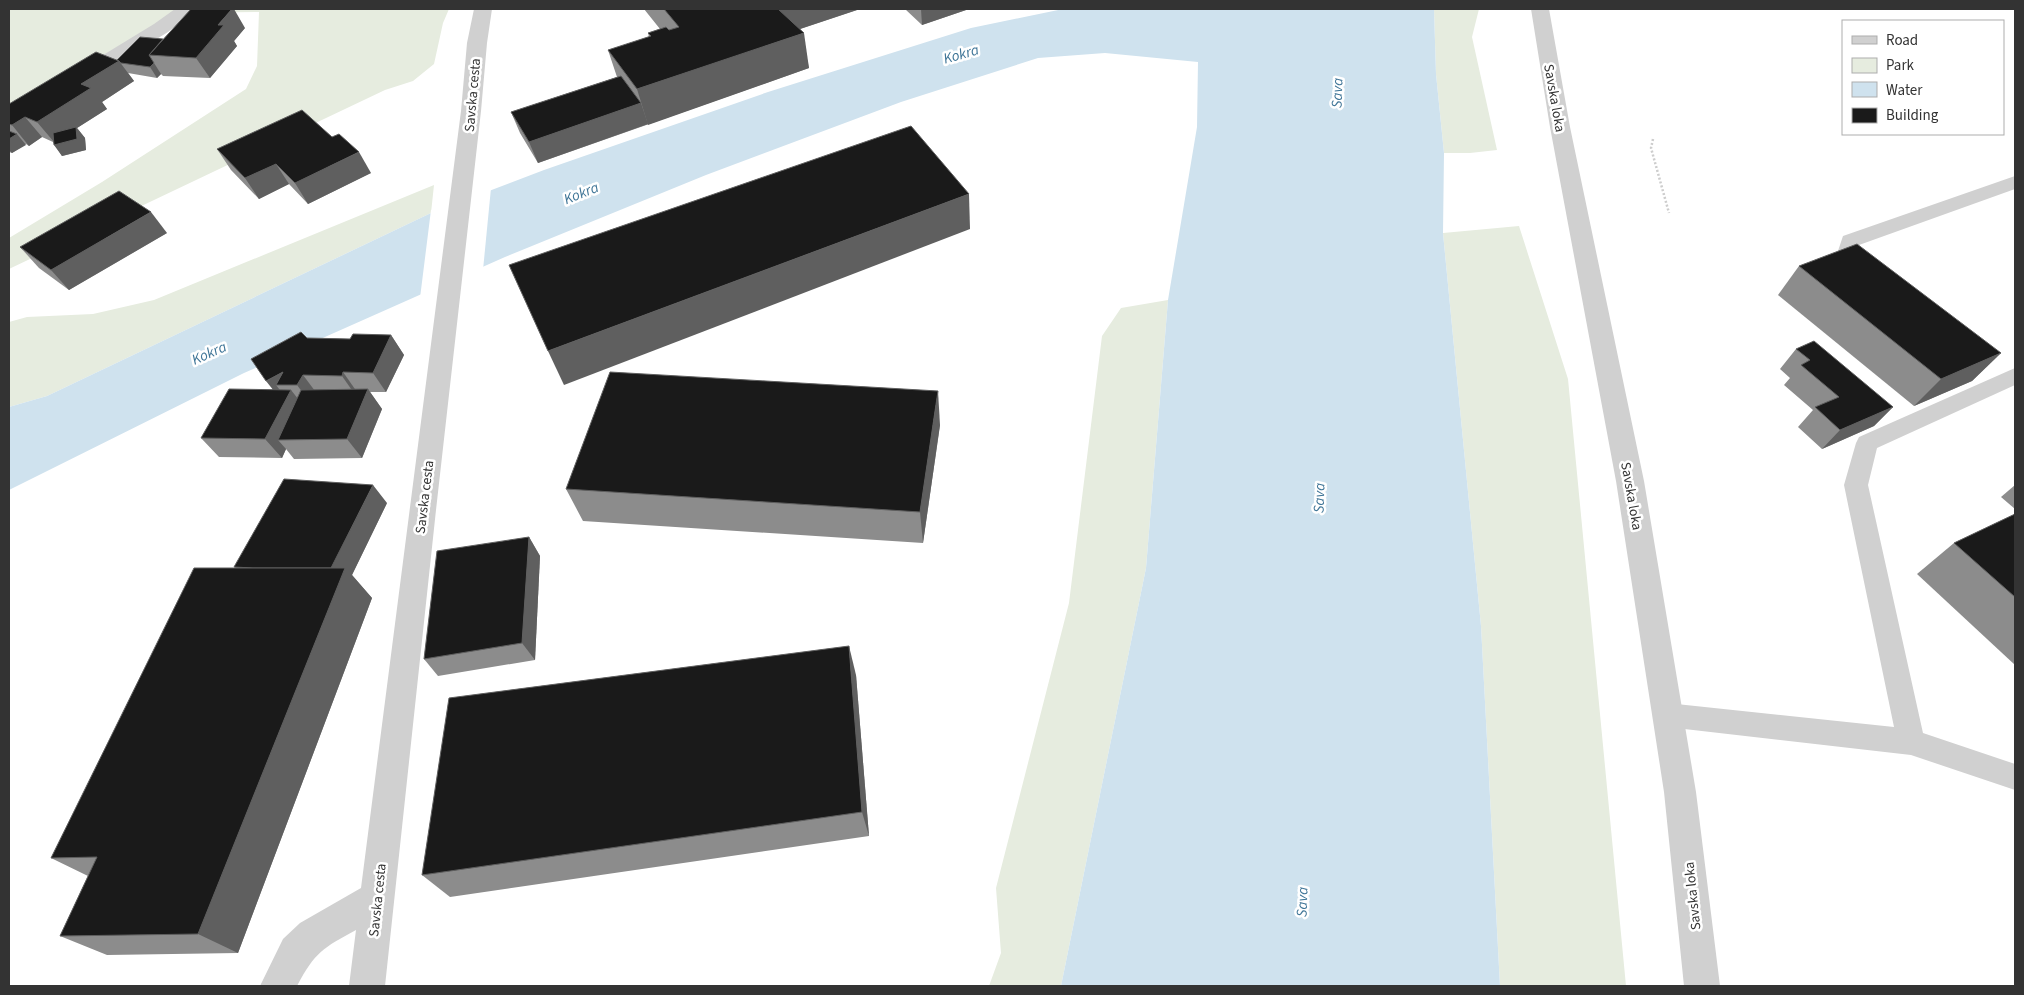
<svg xmlns="http://www.w3.org/2000/svg" width="2024" height="995" font-family="'Source Sans 3',sans-serif">
<style>
.green{fill:#e6ecdf}
.water{fill:#cfe2ee}
.pier{fill:#fff}
.lines{fill:none;stroke-linecap:round;stroke-linejoin:round}
.path{stroke:#cdcdcd;stroke-width:2.5;stroke-dasharray:2 2;stroke-linecap:butt}
.lane{fill:#d0d0d0;fill-rule:evenodd}
.street{fill:#d0d0d0;fill-rule:evenodd}
.wall{fill:#8c8c8c}
.shaded-wall{fill:#5f5f5f}
.building{fill:#1a1a1a;stroke:#5f5f5f}
.labels{text-anchor:middle;stroke-width:5;stroke-linejoin:round;paint-order:stroke}
.street-label{font-size:14px;fill:#333;stroke:#fff}
.water-label{font-size:15px;font-style:italic;fill:#3f7597;stroke:#fff}
</style>
<rect width="100%" height="100%" fill="#fff"/>
<g class="green">
<polygon points="9,9 449,9 443,23 434,64 413,81 385,90 9,269 9,238 102,182 246,89 257,66 259,12 176,13 9,110"/>
<polygon points="1434,9 1479,9 1472,37 1497,150 1470,153 1444,153 1436,74"/>
<polygon points="434,185 431,213 47,396 9,407 9,322 27,317 93,314 154,300"/>
<polygon points="1519,226 1568,379 1626,986 1500,986 1481,626 1443,233"/>
<polygon points="1168,300 1146,568 1061,986 989,986 1001,953 996,888 1069,603 1102,336 1121,308"/>
</g>
<polygon class="water" points="1063,9 1434,9 1436,74 1444,153 1443,233 1481,626 1500,986 1061,986 1146,568 1168,300 1197,127 1198,62 1105,53 1038,58 901,102 706,175 505,257 244,373 9,490 9,407 47,396 431,213 544,170 768,92 971,28"/>
<polygon class="pier" points="491,188 483,270 420,298 431,210"/>
<g class="lines">
<polyline class="path" points="1653,139 1651,148 1669,213"/>
<g class="lane">
<path d="M2015,176V189L1859,245L1853,267L1858,274L1855,279C1845,282 1838,279 1832,269L1843,236Z"/>
<polygon points="2015,368 2015,385 1877,448 1868,485 1923,733 2015,764 2015,790 1911,755 1667,727 1657,724 1653,715 1657,706 1667,703 1894,727 1844,485 1856,443 1859,437"/>
</g>
<g class="street">
<polygon points="175,9 196,9 168,32 86,82 79,84 72,82 69,78 72,74 154,24"/>
<path d="M474,9H492L487,43L481,111L436,510L385,986H349L356,930C323,948 315,952 297,986H260L283,939L300,923L361,888L461,111L467,43Z"/>
<polygon points="1531,9 1549,9 1570,127 1644,481 1696,792 1720,986 1684,986 1664,792 1616,481 1550,127"/>
</g>
</g>
<g class="wall">
<polygon points="644,9 860,9 800,29 809,68 538,163 520,133 511,112 617,77 608,50 649,37 648,33 660,29"/>
<polygon points="905,9 969,9 922,25"/>
<polygon points="245,28 234,41 237,46 210,78 163,76 161,74 157,78 128,73 134,81 102,102 107,109 77,128 85,138 86,150 62,156 53,142 42,137 29,146 26,144 12,153 9,152 9,104 117,60 163,39"/>
<polygon points="217,149 371,173 308,204 289,184 259,199 231,170"/>
<polygon points="167,233 69,290 39,268 20,247"/>
<polygon points="1799,266 2001,353 1972,381 1914,406 1778,295"/>
<polygon points="391,335 404,355 386,392 370,392 382,409 362,458 294,459 286,449 282,458 219,457 201,438 273,389 307,338 350,339"/>
<polygon points="1796,349 1893,407 1874,426 1822,449 1798,427 1813,410 1784,385 1790,378 1780,369"/>
<polygon points="940,425 923,543 583,521 566,489"/>
<polygon points="2015,485 2015,509 2001,497"/>
<polygon points="387,503 352,575 372,598 238,953 107,955 60,936 88,876 51,858 236,568 234,567"/>
<polygon points="2015,514 2015,665 1917,574 1954,543"/>
<polygon points="529,537 540,556 535,660 438,676 424,659"/>
<polygon points="856,675 869,836 450,897 422,875"/>
</g>
<g class="shaded-wall">
<polygon points="232,9 234,9 245,28 234,41 237,46 210,78 196,58 218,25"/>
<polygon points="771,9 860,9 776,37"/>
<polygon points="921,9 969,9 922,25"/>
<polygon points="804,33 809,68 648,125 637,89"/>
<polygon points="119,61 134,81 102,102 107,109 77,128 85,138 86,150 62,156 54,145 54,142 37,122 81,84"/>
<polygon points="154,63 161,74 157,78 150,67"/>
<polygon points="641,103 648,124 538,163 529,142"/>
<polygon points="25,117 42,137 29,146 12,125"/>
<polygon points="17,134 26,145 12,153 9,150 9,139"/>
<polygon points="359,152 371,173 308,204 295,183"/>
<polygon points="276,164 289,184 259,199 245,178"/>
<polygon points="969,194 970,229 564,385 548,351"/>
<polygon points="151,212 167,233 69,290 51,270"/>
<polygon points="391,335 404,355 386,392 373,373"/>
<polygon points="2001,353 1972,381 1914,406 1941,379"/>
<polygon points="283,372 276,385 286,398 282,401 266,381"/>
<polygon points="343,372 357,392 356,396 342,376"/>
<polygon points="303,375 318,395 312,405 297,385"/>
<polygon points="368,389 382,409 362,458 347,439"/>
<polygon points="291,390 306,409 278,440 286,449 282,458 265,439"/>
<polygon points="938,391 940,425 923,543 920,512"/>
<polygon points="1893,407 1874,426 1822,449 1840,430"/>
<polygon points="373,485 387,503 352,575 372,598 238,953 198,934 328,573"/>
<polygon points="529,537 540,556 535,660 522,643"/>
<polygon points="849,646 856,675 869,836 862,812"/>
</g>
<g class="building">
<polygon points="191,9 232,9 218,25 224,25 196,58 149,55"/>
<polygon points="664,9 778,9 804,33 637,89 608,50 651,36 648,33 666,27 669,30 679,27"/>
<polygon points="140,37 163,39 149,55 154,63 150,67 121,63 119,61 117,60"/>
<polygon points="96,52 119,61 81,84 91,88 37,122 25,117 12,125 9,124 9,104"/>
<polygon points="621,76 641,103 529,142 511,112"/>
<polygon points="302,110 332,137 339,134 359,152 295,183 276,164 245,178 217,149"/>
<polygon points="911,126 969,194 548,351 509,265"/>
<polygon points="76,127 77,139 54,145 53,133"/>
<polygon points="9,131 17,134 9,139"/>
<polygon points="119,191 151,212 51,270 20,247"/>
<polygon points="1857,244 2001,353 1941,379 1799,266"/>
<polygon points="301,332 307,338 350,339 353,334 391,335 373,373 343,372 342,376 303,375 297,385 276,385 283,372 266,381 251,359"/>
<polygon points="1814,341 1893,407 1840,430 1815,407 1839,397 1801,365 1810,360 1796,349"/>
<polygon points="610,372 938,391 920,512 566,489"/>
<polygon points="229,389 291,390 265,439 201,438"/>
<polygon points="368,389 347,439 278,440 301,390"/>
<polygon points="284,479 373,485 331,568 253,568 234,567"/>
<polygon points="2015,514 2015,597 1954,543"/>
<polygon points="529,537 522,643 424,659 437,551"/>
<polygon points="194,568 345,568 198,934 60,936 97,857 51,858"/>
<polygon points="849,646 862,812 422,875 449,698"/>
</g>
<g class="labels">
<g class="street-label">
<text transform="translate(472 95) rotate(-85)" y="5">Savska cesta</text>
<text transform="translate(1555 98) rotate(80)" y="5">Savska loka</text>
<text transform="translate(1632 496) rotate(80)" y="5">Savska loka</text>
<text transform="translate(424 497) rotate(-83)" y="5">Savska cesta</text>
<text transform="translate(1692 896) rotate(-96)" y="5">Savska loka</text>
<text transform="translate(377 900) rotate(-84)" y="5">Savska cesta</text>
</g>
<g class="water-label">
<text transform="translate(961 54) rotate(-16)" y="5">Kokra</text>
<text transform="translate(1337 93) rotate(-88)" y="5">Sava</text>
<text transform="translate(581 193) rotate(-22)" y="5">Kokra</text>
<text transform="translate(209 353) rotate(-24)" y="5">Kokra</text>
<text transform="translate(1319 498) rotate(-88)" y="5">Sava</text>
<text transform="translate(1302 902) rotate(-88)" y="5">Sava</text>
</g>
</g>
<rect width="2024" height="995" fill="none" stroke="#333333" stroke-width="20"/>
<rect x="1842" y="20" width="162" height="115" fill="#ffffff" stroke="#adadad"/>
<rect x="1852" y="36" width="25" height="8" fill="#d0d0d0" stroke="#adadad"/>
<text x="1886" y="45" font-size="15" fill="#333333">Road</text>
<rect x="1852" y="58" width="25" height="15" fill="#e6ecdf" stroke="#adadad"/>
<text x="1886" y="70" font-size="15" fill="#333333">Park</text>
<rect x="1852" y="82" width="25" height="15" fill="#cfe2ee" stroke="#adadad"/>
<text x="1886" y="95" font-size="15" fill="#333333">Water</text>
<rect x="1852" y="108" width="25" height="15" fill="#1a1a1a" stroke="#adadad"/>
<text x="1886" y="120" font-size="15" fill="#333333">Building</text>
</svg>
